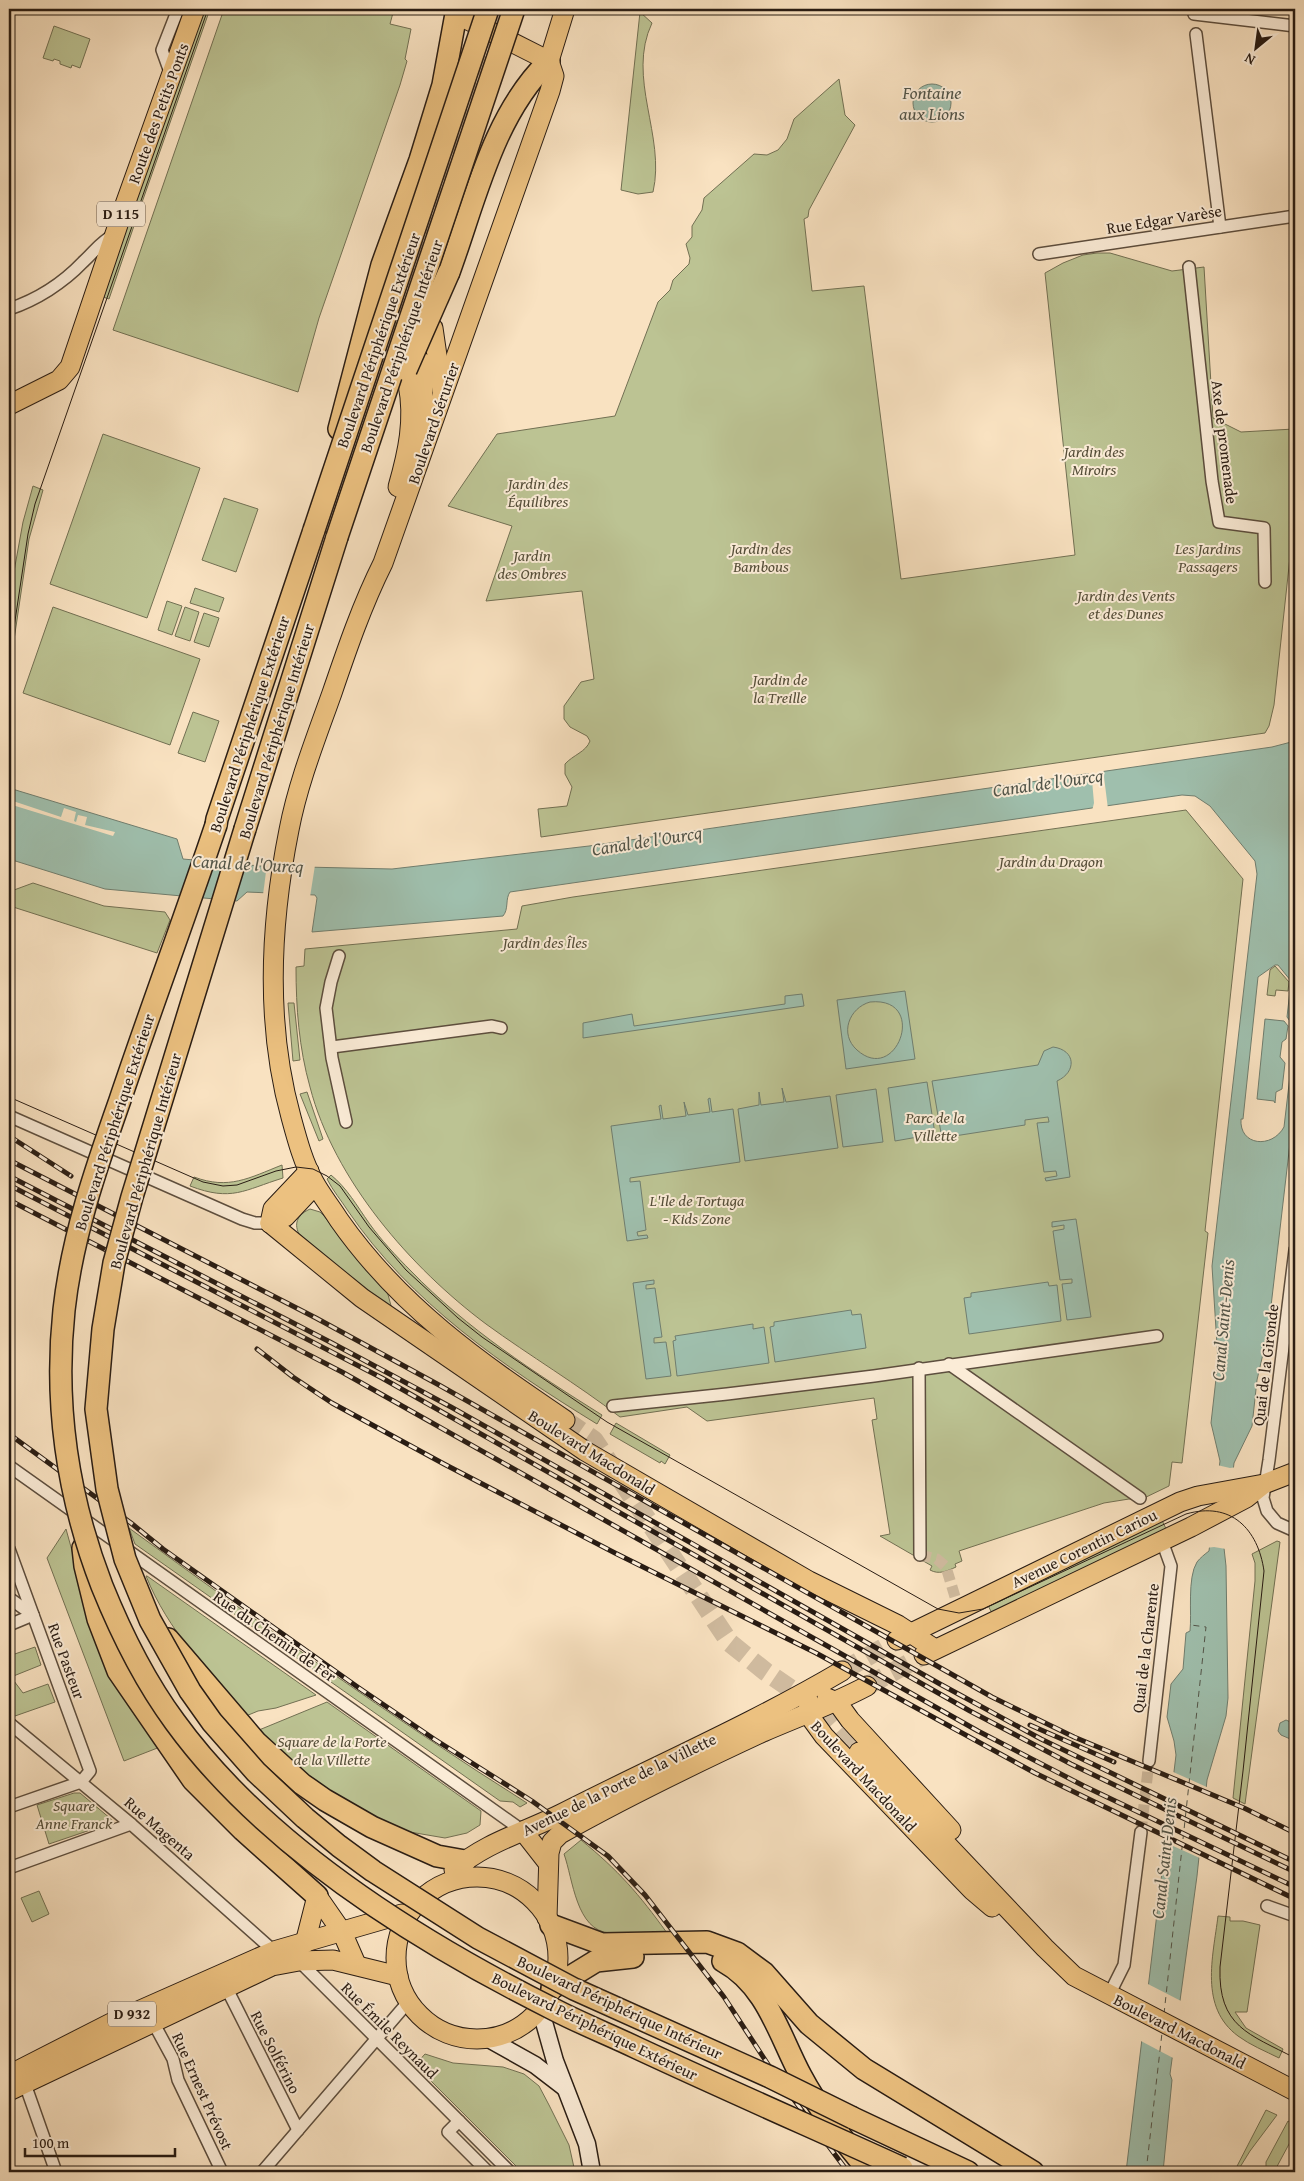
<svg xmlns="http://www.w3.org/2000/svg" width="1304" height="2181" font-family="'Gentium Book Plus',serif">
<style>
.green{fill:#bcc393;stroke:#727053}
.water{fill:#9fbfad;stroke:#707e6f;fill-rule:evenodd}
.pier{fill:#f9e2c1}
.lines{fill:none;stroke-linecap:round;stroke-linejoin:round}
.ferry{stroke:#525549;stroke-width:1;stroke-dasharray:6 5;stroke-linecap:butt}
.street-tunnel{stroke:#cfba9e;stroke-width:11;stroke-dasharray:11 5.5;stroke-linecap:butt}
.primary-tunnel{stroke:#cfba9e;stroke-width:19;stroke-dasharray:19 9;stroke-linecap:butt}
.street-casing{stroke:#5d4e3e;stroke-width:14}
.secondary-casing{stroke:#291c13;stroke-width:19}
.primary-casing{stroke:#291c13;stroke-width:21}
.highway-casing{stroke:#291c13;stroke-width:24}
.street{stroke:#fbecd7;stroke-width:11}
.secondary{stroke:#fbecd7;stroke-width:16}
.primary{stroke:#ecc180;stroke-width:19}
.highway{stroke:#ecc180;stroke-width:21}
.tram{stroke:#291c13;stroke-width:1}
.rail-casing{stroke:#291c13;stroke-width:5}
.rail{stroke:#fbecd7;stroke-width:3;stroke-dasharray:9;stroke-linecap:butt}
.highway-bridge-casing{stroke:#291c13;stroke-width:24;stroke-linecap:butt}
.highway-bridge{stroke:#ecc180;stroke-width:21}
.labels{text-anchor:middle;stroke-width:4;stroke-linejoin:round;paint-order:stroke}
.shield{fill:#fbecd7;stroke:#685a4e;stroke-width:1}
.shield-label{font-size:15px;font-weight:bold;fill:#291c13}
.street-label{font-size:16px;fill:#291c13;stroke:#fbecd7}
.park-label{font-size:16px;font-style:italic;fill:#554e39;stroke:#fbecd7}
.water-label{font-size:18px;font-style:italic;fill:#525549;stroke:#fbecd7}
</style>
<rect width="100%" height="100%" fill="#f9e2c1"/>
<filter id="stains"><feTurbulence type="fractalNoise" baseFrequency=".004" numOctaves="4"/><feColorMatrix values="0 0 0 0 .2 0 0 0 0 .09 0 0 0 0 .02 0 0 0 .5 -.17"/></filter>
<radialGradient id="worn" r=".72"><stop offset=".6" stop-color="#630" stop-opacity="0"/><stop offset="1" stop-color="#630" stop-opacity=".3"/></radialGradient>
<g class="green">
<polygon points="200,9 210,9 140,208 132,205"/>
<polygon points="224,9 394,9 390,24 411,29 405,59 407,61 400,85 319,318 298,392 113,330"/>
<path d="M640,12L652,23C626,78 666,136 653,192L638,194L621,190Z"/>
<polygon points="54,26 90,39 80,68 72,65 71,68 60,64 60,61 54,59 53,61 43,58"/>
<path d="M839,79L845,115L855,125L809,210L808,217L804,219L812,291L864,286L901,579L1075,555L1045,273L1063,263L1083,255L1097,253H1110L1172,271L1204,267L1213,418L1241,432L1294,429L1295,419V532L1290,557L1274,705L1269,726L1265,733L541,837L538,809L567,806L572,787L565,774V764C573,755 586,752 590,741L587,736L570,727L564,719V706L581,682L594,679L582,591L486,601L512,526L448,506L497,434L615,416L658,302L670,290L673,280L689,264L690,258L686,244L692,237V226L702,210L704,198L754,154L767,155L778,150L787,139L794,119Z"/>
<polygon points="129,214 137,217 109,299 100,296"/>
<polygon points="103,434 200,468 147,618 50,584"/>
<polygon points="33,486 43,490 29,539 11,660 9,660 9,599 23,522"/>
<polygon points="224,498 258,509 236,572 202,560"/>
<polygon points="195,588 224,598 219,612 190,603"/>
<polygon points="167,601 182,606 172,635 158,630"/>
<polygon points="53,607 200,659 170,745 23,693"/>
<polygon points="185,607 199,612 190,641 175,636"/>
<polygon points="204,613 219,618 209,647 194,642"/>
<polygon points="193,712 219,721 205,762 178,753"/>
<path d="M1186,810L1243,879L1205,1231L1208,1233L1182,1463L1172,1462L1169,1486L1140,1500L1129,1499L1104,1503L959,1551L962,1561L955,1564L956,1567C947,1571 939,1575 930,1570L932,1566L880,1536L890,1534L872,1420L877,1419L874,1398L707,1421L687,1407L620,1417C577,1384 530,1356 486,1324C411,1268 334,1180 310,1087C299,1048 296,1008 296,967L304,966L305,949L517,929L522,906L573,897Z"/>
<polygon points="33,883 104,906 165,912 170,920 157,953 10,906 14,890"/>
<polygon points="1275,966 1289,982 1288,991 1276,990 1275,996 1267,995 1270,970"/>
<polygon points="288,1003 294,1003 300,1060 293,1061"/>
<polygon points="307,1092 323,1139 319,1141 300,1094"/>
<path d="M282,1165L283,1178C244,1190 232,1202 190,1186L194,1177C229,1190 249,1178 282,1165Z"/>
<path d="M331,1175C347,1188 357,1206 369,1223C381,1240 396,1256 411,1271C467,1329 535,1373 602,1415L597,1424C504,1367 410,1302 348,1211C341,1200 333,1191 327,1179Z"/>
<path d="M310,1209L320,1212L324,1216L358,1259L387,1291L393,1313L299,1234C293,1222 299,1214 310,1209Z"/>
<polygon points="616,1423 670,1455 665,1464 661,1461 660,1463 610,1434"/>
<polygon points="1160,1516 1168,1533 993,1615 985,1600"/>
<path d="M129,1528C259,1623 391,1717 527,1803L520,1807L513,1802L500,1801L135,1544Z"/>
<polygon points="66,1529 79,1576 160,1747 124,1761 47,1558"/>
<polygon points="1277,1541 1280,1542 1245,1804 1233,1798 1255,1581 1255,1563 1252,1554"/>
<path d="M146,1576H147L316,1695L276,1708L258,1711L246,1716C208,1671 168,1631 146,1576Z"/>
<polygon points="35,1647 41,1665 11,1677 23,1693 48,1684 55,1702 15,1716 9,1711 9,1656"/>
<polygon points="327,1702 481,1811 480,1825 467,1833 445,1838 404,1831 358,1809 300,1771 259,1730"/>
<polygon points="74,1793 80,1793 111,1819 111,1823 49,1844 37,1805"/>
<path d="M581,1840C618,1870 639,1894 667,1933H610C576,1931 573,1879 564,1854Z"/>
<polygon points="39,1891 49,1914 32,1922 21,1898"/>
<path d="M1218,1916L1230,1917V1921H1243L1260,1925L1247,2012H1235L1246,2028L1283,2049L1279,2058C1265,2051 1250,2045 1238,2036C1199,2007 1213,1957 1218,1916Z"/>
<polygon points="425,2054 453,2063 503,2067 524,2074 539,2086 549,2105 569,2145 575,2172 522,2172 415,2065"/>
<polygon points="1266,2110 1277,2115 1250,2151 1237,2172 1234,2172"/>
<polygon points="1288,2121 1295,2125 1295,2133 1274,2172 1266,2172 1266,2162"/>
</g>
<g class="water">
<circle cx="932" cy="103" r="19"/>
<path d="M1295,741V1028L1287,1017L1291,981L1278,965H1275L1258,977L1243,1119H1241C1239,1146 1272,1149 1284,1127L1295,1033V1100L1268,1332L1257,1380L1252,1426L1234,1463L1224,1548L1226,1566L1228,1698L1226,1716L1207,1780L1197,1876L1170,2074L1172,2080L1163,2172H1126L1176,1755L1174,1741L1167,1717L1171,1684L1183,1669L1186,1633L1190,1631C1192,1614 1187,1578 1197,1562C1200,1558 1205,1554 1209,1551L1220,1461L1211,1423L1218,1361L1212,1266L1257,874L1255,861L1210,806L1195,796L1182,795L510,892C505,899 509,909 503,916L312,932L317,898L315,895L247,892L237,901L105,889L9,859V788L177,839L183,859L260,866L392,869L589,846L1272,747Z"/>
<path d="M905,991L915,1059L846,1069L837,1000ZM870,1002C929,996 897,1086 857,1050C839,1034 849,1008 870,1002Z"/>
<polygon points="802,994 804,1006 583,1038 583,1023 632,1014 634,1026 785,1004 785,996"/>
<polygon points="1265,1019 1284,1021 1288,1026 1286,1039 1282,1042 1280,1057 1285,1063 1282,1089 1276,1092 1275,1103 1274,1101 1257,1099"/>
<path d="M1053,1047C1076,1050 1077,1072 1057,1081L1070,1177L1046,1181L1045,1178L1057,1176L1056,1171L1044,1172L1037,1123L1049,1122L1048,1117L1025,1120V1125L948,1137L947,1132L941,1133L932,1081L1038,1065L1044,1051Z"/>
<polygon points="927,1082 935,1134 895,1141 888,1088"/>
<polygon points="782,1088 786,1102 830,1096 838,1148 745,1161 738,1109 759,1105 759,1092 761,1105 784,1102"/>
<polygon points="876,1089 883,1142 843,1147 836,1095"/>
<polygon points="710,1098 712,1112 733,1109 740,1162 630,1178 630,1182 640,1181 646,1230 637,1232 638,1236 647,1235 648,1238 627,1241 611,1126 661,1119 659,1106 661,1105 663,1119 686,1116 684,1102 688,1115 710,1112 708,1099"/>
<polygon points="1076,1219 1091,1317 1067,1320 1062,1284 1072,1283 1072,1279 1060,1280 1053,1231 1064,1229 1064,1225 1052,1227 1052,1222"/>
<polygon points="654,1280 654,1284 646,1285 646,1289 655,1288 662,1337 654,1338 654,1343 666,1342 671,1376 646,1379 633,1283"/>
<polygon points="1048,1282 1049,1286 1057,1285 1061,1321 969,1334 964,1298 971,1297 971,1293"/>
<polygon points="851,1310 852,1315 861,1314 866,1348 775,1362 770,1327 774,1326 774,1322"/>
<polygon points="753,1324 753,1329 764,1327 769,1363 677,1376 673,1341 676,1340 675,1336"/>
<polygon points="1286,1720 1295,1724 1295,1741 1281,1735 1278,1731 1280,1723"/>
</g>
<g class="pier">
<polygon points="1103,769 1108,809 1092,811 1094,803 1092,780 1087,771"/>
<polygon points="10,800 61,817 64,808 76,812 74,821 76,822 78,815 87,817 85,825 115,832 113,836 9,804"/>
<polygon points="267,864 315,865 310,897 263,895"/>
<polygon points="1217,1465 1230,1468 1237,1467 1226,1549 1214,1547 1206,1548"/>
<polygon points="1171,1771 1209,1788 1202,1859 1162,1841"/>
<polygon points="1146,1983 1183,2002 1175,2059 1139,2040"/>
</g>
<g class="lines">
<g class="ferry">
<polyline points="1164,2014 1206,1627 1191,1625"/>
<polyline points="1146,2172 1162,2033"/>
</g>
<g class="street-tunnel">
<polyline points="920,1555 937,1559 946,1567 959,1610"/>
<polyline points="1141,1832 1149,1761"/>
</g>
<g class="primary-tunnel">
<polyline points="413,288 421,250 502,9"/>
<polyline points="394,294 396,331 401,351"/>
<polyline points="565,1420 594,1440 730,1643 766,1672 819,1708 859,1752"/>
<polyline points="842,1671 897,1640"/>
<polyline points="867,1686 924,1655"/>
</g>
<defs>
<g id="street">
<polyline points="1194,9 1194,14 1295,26"/>
<polyline points="1196,34 1220,227"/>
<polyline points="171,75 162,50 178,9"/>
<polyline points="1039,254 1295,216"/>
<polyline points="1189,267 1212,481 1219,522 1264,528 1265,582"/>
<path d="M9,309C36,300 63,283 83,262C96,250 99,243 115,234"/>
<polyline points="339,956 331,982 326,1008 332,1058 346,1122"/>
<polyline points="332,1047 492,1026 501,1028"/>
<polyline points="9,1116 242,1219 255,1223 270,1223"/>
<polyline points="1295,1250 1269,1460 1263,1498 1267,1511 1277,1523 1295,1531"/>
<polyline points="949,1364 1140,1498"/>
<polyline points="919,1368 920,1555"/>
<polyline points="613,1406 727,1394 874,1376 1157,1336"/>
<polyline points="9,1466 523,1831"/>
<polyline points="9,1549 90,1771 81,1782 9,1807"/>
<polyline points="9,1598 33,1615"/>
<polyline points="9,1625 33,1615"/>
<polyline points="9,1723 131,1824 276,1953"/>
<polyline points="1149,1761 1171,1566 1162,1541"/>
<polyline points="9,1868 131,1824"/>
<polyline points="1267,1906 1295,1916"/>
<polyline points="299,1961 510,2172"/>
<polyline points="226,1987 298,2130"/>
<polyline points="1109,1995 1124,1965 1141,1832"/>
<polyline points="153,2022 173,2059 178,2080 222,2172"/>
<polyline points="25,2084 56,2172"/>
<polyline points="459,2121 448,2132 488,2172"/>
<polyline points="262,2172 409,2001"/>
</g>
<g id="secondary">
<polyline points="540,2008 555,2061 587,2144 592,2172"/>
<polyline points="487,2038 535,2065 565,2088"/>
</g>
<g id="primary">
<polyline points="456,14 549,61"/>
<polyline points="433,328 442,390"/>
<polyline points="9,405 59,380 70,367 123,210 195,9"/>
<polyline points="419,438 423,406 423,363"/>
<path d="M398,487C408,452 415,420 408,384"/>
<polyline points="270,1223 362,1298 585,1451 809,1581 898,1625 935,1649"/>
<polyline points="270,1223 273,1209 309,1171"/>
<polyline points="270,1223 285,1217 315,1185"/>
<path d="M565,1420C478,1361 400,1307 339,1220C331,1207 321,1195 314,1182C303,1162 297,1139 291,1117C265,1023 270,925 289,830C298,783 316,738 332,693C347,649 362,605 383,563L550,91L554,76L549,61L565,9"/>
<polyline points="897,1640 1180,1502 1198,1496 1264,1484 1295,1472"/>
<polyline points="924,1655 1191,1527 1246,1498 1261,1486"/>
<polyline points="827,1698 837,1702 850,1720 951,1830"/>
<polyline points="809,1702 808,1714 824,1736 972,1890 992,1907"/>
<polyline points="859,1752 1045,1948 1074,1976 1295,2091"/>
<polyline points="523,1831 548,1863"/>
<path d="M454,1870C484,1843 525,1832 561,1814C655,1766 752,1724 842,1671"/>
<circle cx="477" cy="1958" r="81"/>
<polyline points="317,1896 342,1932 356,1964"/>
<path d="M547,1918L549,1853L552,1842L560,1834C626,1797 694,1764 763,1732C798,1717 833,1704 867,1686"/>
<polyline points="305,1943 317,1896"/>
<polyline points="9,2075 111,2023 274,1951 402,1914"/>
<polyline points="9,2091 272,1966 299,1961 333,1960 398,1976"/>
</g>
<g id="highway">
<path d="M449,272C475,201 493,115 549,61"/>
<polyline points="339,429 382,265 420,160 443,85 456,14"/>
<polyline points="216,825 217,819 314,530"/>
<polyline points="245,829 337,537"/>
<polyline points="83,1548 85,1566 98,1619 118,1671 193,1780 243,1830 317,1896"/>
<polyline points="168,1639 256,1742 302,1784 325,1800 372,1827 437,1856 465,1861"/>
<polyline points="551,1925 602,1944 707,1942 737,1953 764,1973 809,2024 864,2069 1033,2172"/>
<path d="M723,1961C767,1985 779,2035 801,2076C819,2110 845,2143 870,2172"/>
<polyline points="552,1988 596,1961 633,1957"/>
<polyline points="853,2118 968,2172"/>
</g>
</defs>
<use href="#street" class="street-casing"/>
<use href="#secondary" class="secondary-casing"/>
<use href="#primary" class="primary-casing"/>
<use href="#highway" class="highway-casing"/>
<use href="#street" class="street"/>
<use href="#secondary" class="secondary"/>
<use href="#primary" class="primary"/>
<use href="#highway" class="highway"/>
<g class="tram">
<polyline points="9,661 28,534 35,504 208,9"/>
<path d="M9,1097L203,1182L223,1186L237,1185L276,1171L296,1167L313,1169L327,1176L340,1186L369,1227L406,1270L458,1318L482,1337L607,1422L938,1609L959,1613L983,1609L1186,1514C1231,1501 1258,1529 1264,1571L1243,1771L1220,1967C1218,2027 1249,2034 1295,2058"/>
</g>
<defs>
<g id="rail">
<polyline points="9,1136 71,1176"/>
<polyline points="9,1160 316,1318 439,1385 992,1697 1074,1737 1244,1808 1295,1833"/>
<polyline points="9,1176 332,1343 451,1407 940,1684 1041,1739 1295,1862"/>
<polyline points="9,1185 382,1378 970,1711 1071,1764 1295,1872"/>
<polyline points="9,1200 342,1372 978,1731 1084,1786 1295,1887"/>
<polyline points="257,1349 293,1377 332,1403 444,1464 615,1553 816,1653 1035,1773 1295,1899"/>
<polyline points="9,1434 131,1523 163,1549 359,1688 434,1739 532,1801 608,1856 645,1895 724,1997 771,2069 848,2172"/>
<polyline points="1030,1725 1114,1762"/>
</g>
</defs>
<use href="#rail" class="rail-casing"/>
<use href="#rail" class="rail"/>
<defs>
<g id="highway-bridge">
<polyline points="406,370 449,272"/>
<polyline points="314,530 488,9"/>
<polyline points="337,537 514,9"/>
<path d="M216,825C185,917 151,1008 120,1100C96,1168 72,1237 64,1310C54,1404 68,1498 102,1586C121,1633 144,1680 175,1722C265,1846 419,1942 555,2010C582,2024 610,2035 637,2048C725,2089 814,2128 902,2168"/>
<polyline points="245,829 132,1197 114,1263 103,1329 96,1409 107,1489 125,1559 150,1620 190,1691 212,1722 256,1772 305,1818 339,1846 373,1871 478,1938 574,1989 770,2077 853,2118"/>
</g>
</defs>
<use href="#highway-bridge" class="highway-bridge-casing"/>
<use href="#highway-bridge" class="highway-bridge"/>
</g>
<g class="labels">
<g class="shield">
<rect x="97" y="201.5" width="48" height="25" rx="4"/>
<rect x="108" y="2001.5" width="48" height="25" rx="4"/>
</g>
<g class="shield-label">
<text x="121" y="219">D 115</text>
<text x="132" y="2019">D 932</text>
</g>
<g class="street-label">
<text transform="translate(158 113) rotate(-70)" y="6">Route des Petits Ponts</text>
<text transform="translate(1164 219) rotate(-9)" y="6">Rue Edgar Varèse</text>
<text transform="translate(378 340) rotate(-71)" y="6">Boulevard Périphérique Extérieur</text>
<text transform="translate(401 346) rotate(-71)" y="6">Boulevard Périphérique Intérieur</text>
<text transform="translate(433 423) rotate(-71)" y="6">Boulevard Sérurier</text>
<text transform="translate(1225 442) rotate(83)" y="6">Axe de promenade</text>
<text transform="translate(249 724) rotate(-72)" y="6">Boulevard Périphérique Extérieur</text>
<text transform="translate(276 731) rotate(-73)" y="6">Boulevard Périphérique Intérieur</text>
<text transform="translate(114 1122) rotate(-72)" y="6">Boulevard Périphérique Extérieur</text>
<text transform="translate(145 1161) rotate(-74)" y="6">Boulevard Périphérique Intérieur</text>
<text transform="translate(1265 1365) rotate(-83)" y="6">Quai de la Gironde</text>
<text transform="translate(592 1452) rotate(32)" y="6">Boulevard Macdonald</text>
<text transform="translate(1084 1548) rotate(-26)" y="6">Avenue Corentin Cariou</text>
<text transform="translate(275 1636) rotate(35)" y="6">Rue du Chemin de Fer</text>
<text transform="translate(1145 1648) rotate(-83)" y="6">Quai de la Charente</text>
<text transform="translate(67 1661) rotate(70)" y="6">Rue Pasteur</text>
<text transform="translate(864 1776) rotate(47)" y="6">Boulevard Macdonald</text>
<text transform="translate(619 1784) rotate(-26)" y="6">Avenue de la Porte de la Villette</text>
<text transform="translate(160 1828) rotate(41)" y="6">Rue Magenta</text>
<text transform="translate(620 2007) rotate(25)" y="6">Boulevard Périphérique Intérieur</text>
<text transform="translate(595 2026) rotate(26)" y="6">Boulevard Périphérique Extérieur</text>
<text transform="translate(390 2030) rotate(45)" y="6">Rue Émile Reynaud</text>
<text transform="translate(1180 2031) rotate(27)" y="6">Boulevard Macdonald</text>
<text transform="translate(276 2052) rotate(63)" y="6">Rue Solférino</text>
<text transform="translate(203 2091) rotate(66)" y="6">Rue Ernest Prévost</text>
</g>
<g class="park-label">
<text x="1094" y="457">Jardin des<tspan x="1094" dy="18">Miroirs</tspan></text>
<text x="538" y="489">Jardin des<tspan x="538" dy="18">Équilibres</tspan></text>
<text x="761" y="554">Jardin des<tspan x="761" dy="18">Bambous</tspan></text>
<text x="1208" y="554">Les Jardins<tspan x="1208" dy="18">Passagers</tspan></text>
<text x="532" y="561">Jardin<tspan x="532" dy="18">des Ombres</tspan></text>
<text x="1126" y="601">Jardin des Vents<tspan x="1126" dy="18">et des Dunes</tspan></text>
<text x="780" y="685">Jardin de<tspan x="780" dy="18">la Treille</tspan></text>
<text x="1051" y="867">Jardin du Dragon</text>
<text x="545" y="948">Jardin des Îles</text>
<text x="935" y="1123">Parc de la<tspan x="935" dy="18">Villette</tspan></text>
<text x="697" y="1206">L'Ile de Tortuga<tspan x="697" dy="18">- Kids Zone</tspan></text>
<text x="332" y="1747">Square de la Porte<tspan x="332" dy="18">de la Villette</tspan></text>
<text x="74" y="1811">Square<tspan x="74" dy="18">Anne Franck</tspan></text>
</g>
<g class="water-label">
<text x="932" y="99">Fontaine<tspan x="932" dy="21">aux Lions</tspan></text>
<text transform="translate(1048 783) rotate(-8)" y="6">Canal de l'Ourcq</text>
<text transform="translate(647 841) rotate(-9)" y="6">Canal de l'Ourcq</text>
<text transform="translate(248 864) rotate(3)" y="6">Canal de l'Ourcq</text>
<text transform="translate(1223 1320) rotate(-85)" y="6">Canal Saint-Denis</text>
<text transform="translate(1164 1858) rotate(-84)" y="6">Canal Saint-Denis</text>
</g>
</g>
<rect width="1304" height="2181" fill="none" stroke="#f9e2c1" stroke-width="30"/>
<rect x="10" y="10" width="1284" height="2161" fill="none" stroke="#291c13" stroke-width="2.5"/>
<rect x="15" y="15" width="1274" height="2151" fill="none" stroke="#291c13"/>
<g transform="translate(1256 48) rotate(209)" stroke="#fbecd7" stroke-width="4" paint-order="stroke">
<path d="M0-4L9 19L0 12L-9 19Z" fill="#291c13"/>
<text y="-8" font-size="14" font-weight="bold" text-anchor="middle" fill="#291c13">N</text>
</g>
<path d="M25 2148v8h150v-8" fill="none" stroke="#291c13" stroke-width="2.5"/>
<text x="32" y="2148" font-size="15" fill="#291c13" stroke="#fbecd7" stroke-width="4" paint-order="stroke">100 m</text>
<rect width="100%" height="100%" filter="url(#stains)"/>
<rect width="100%" height="100%" fill="url(#worn)"/>
</svg>
